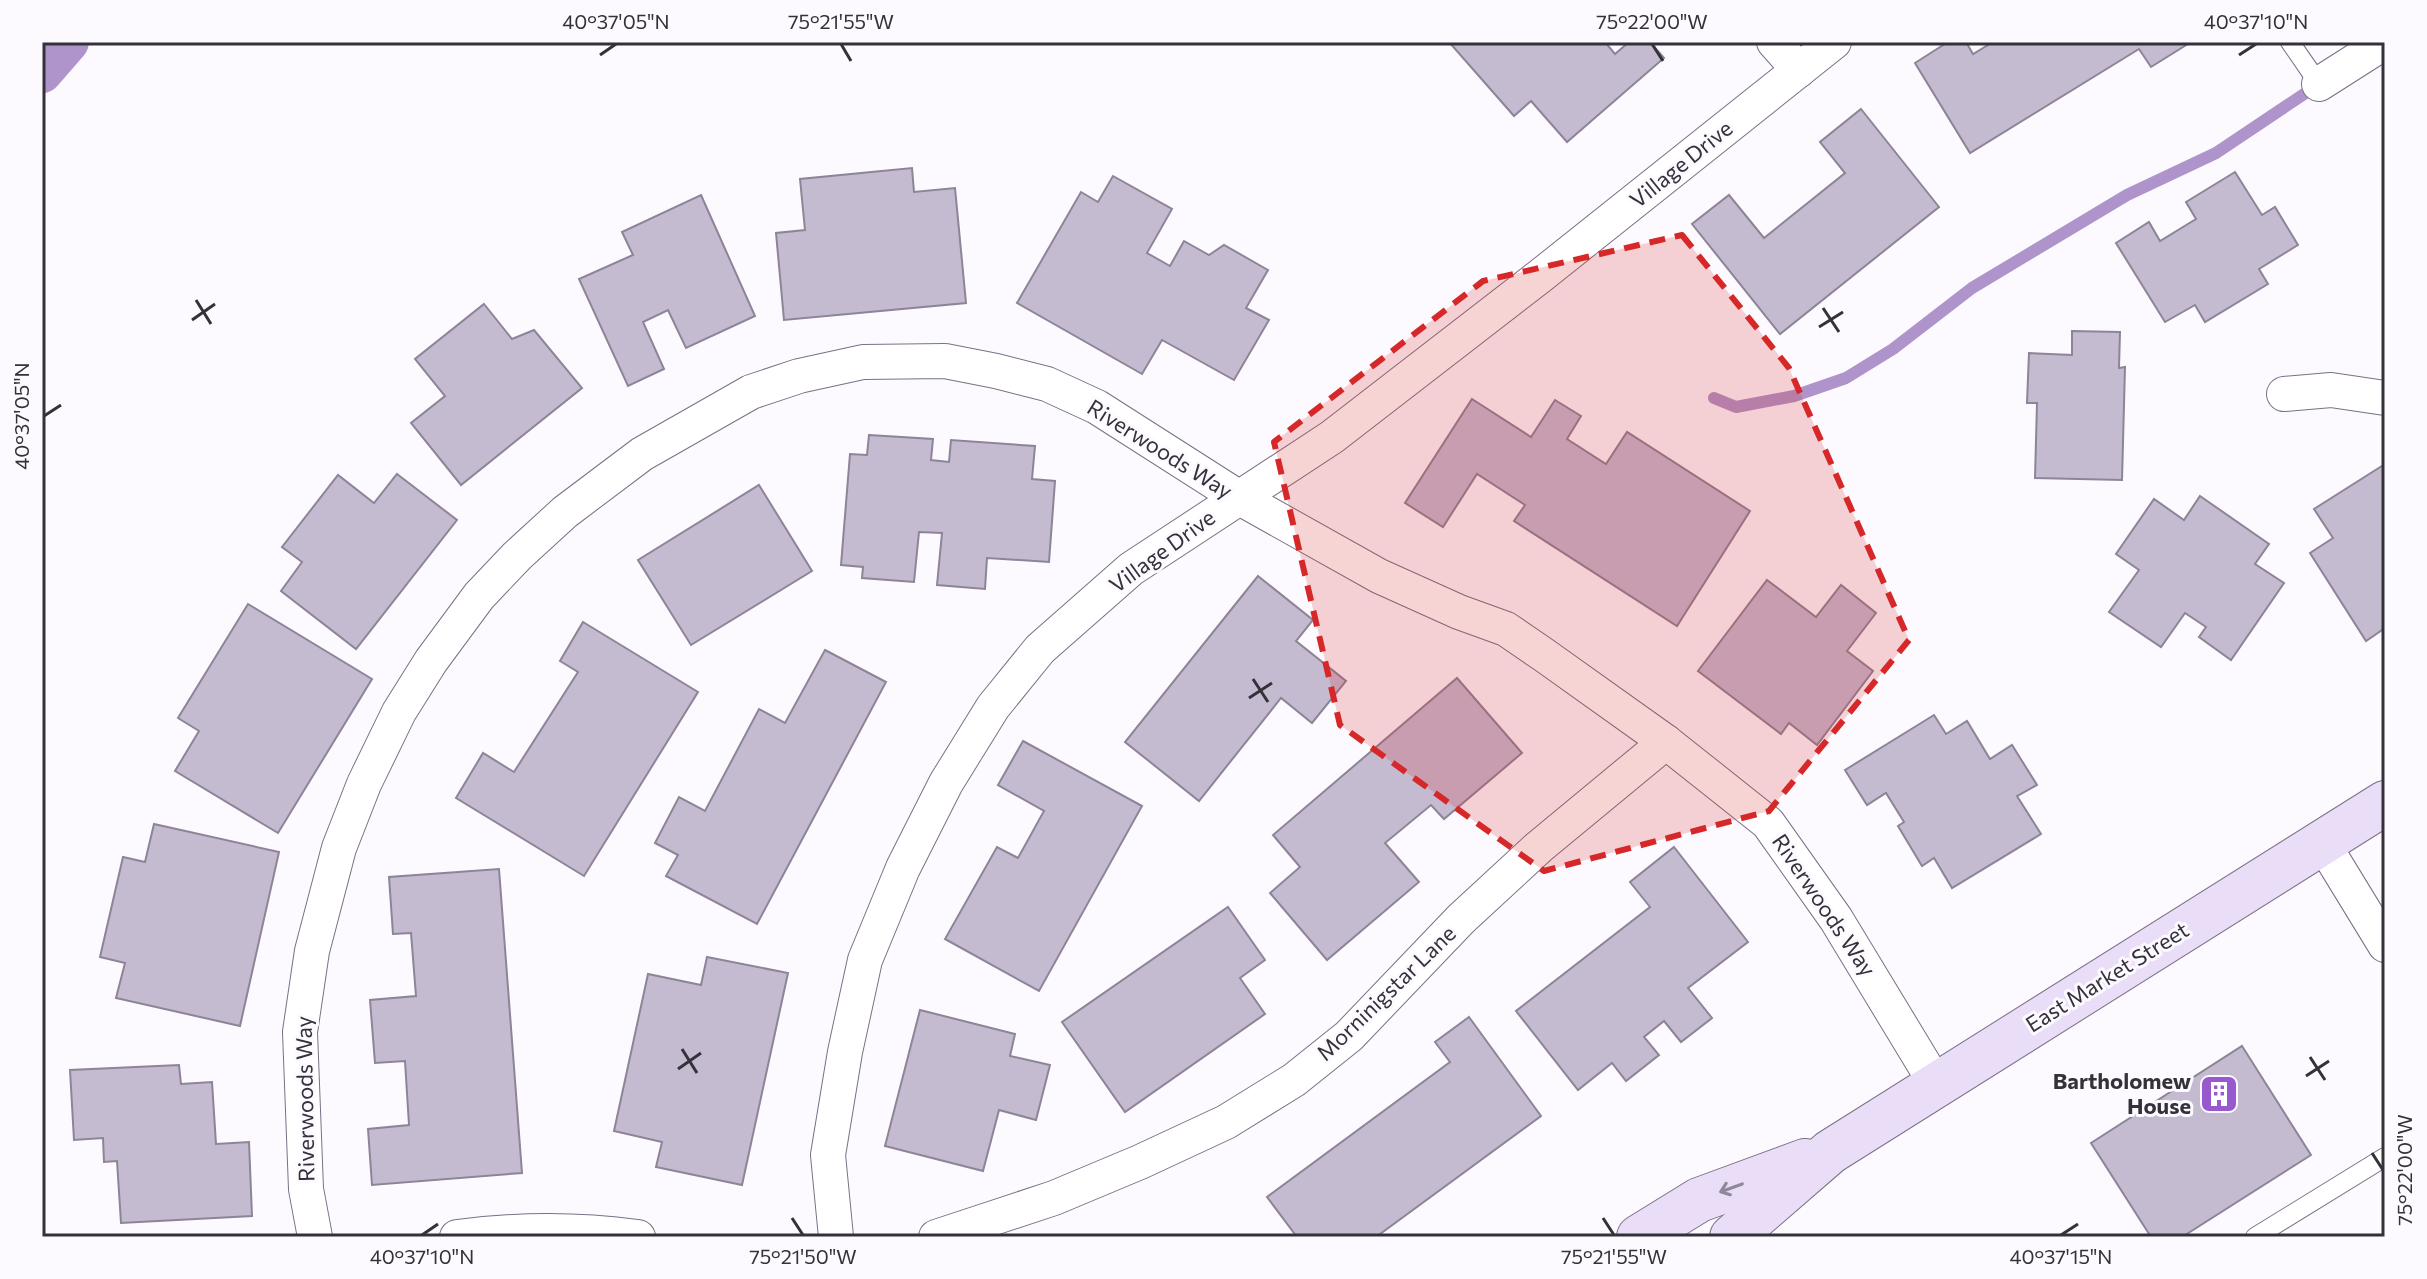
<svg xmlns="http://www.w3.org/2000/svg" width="2427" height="1279" font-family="Commissioner,sans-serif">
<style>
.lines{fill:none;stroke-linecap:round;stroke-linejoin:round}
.stream{stroke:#ae94ca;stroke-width:12}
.canal{stroke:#ae94ca;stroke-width:40}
.building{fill:#c5bbd1;stroke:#8d8498;stroke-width:2}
.lane-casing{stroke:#7a7085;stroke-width:20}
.street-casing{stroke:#7a7085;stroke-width:36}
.secondary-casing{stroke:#7a7085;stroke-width:46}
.lane{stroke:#fff;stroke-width:18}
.street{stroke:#fff;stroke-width:34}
.secondary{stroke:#eaddf7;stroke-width:44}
.oneway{stroke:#908798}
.marked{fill:#d62828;fill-opacity:0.2;stroke:#d62828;stroke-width:6;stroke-dasharray:16 10;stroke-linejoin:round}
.ticks{fill:none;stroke:#35313a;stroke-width:3}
.labels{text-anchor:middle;stroke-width:6;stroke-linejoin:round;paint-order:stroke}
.street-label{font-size:22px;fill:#35313a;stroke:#fcfaff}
.poi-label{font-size:22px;font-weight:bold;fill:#35313a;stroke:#fcfaff;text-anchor:end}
.neatline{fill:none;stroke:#35313a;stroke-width:3}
.ticks-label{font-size:20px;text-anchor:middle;fill:#35313a}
</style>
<rect width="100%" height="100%" fill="#fcfaff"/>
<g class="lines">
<polyline class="stream" points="1714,398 1736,407 1794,396 1846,378 1893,349 1972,288 2127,195 2216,153 2316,86"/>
<polyline class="canal" points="42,73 69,42"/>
</g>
<g class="building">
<polygon points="1449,42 1605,42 1615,54 1629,42 1650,42 1664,58 1567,142 1531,101 1514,116"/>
<polygon points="1948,42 1966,42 1973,54 1993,42 2191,42 2151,67 2139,49 1970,153 1915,63"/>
<polygon points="1861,109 1939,207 1780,334 1692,224 1729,195 1764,238 1845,173 1820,142"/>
<polygon points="912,168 914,192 955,188 966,303 784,320 776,233 805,230 800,179"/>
<polygon points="2235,172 2262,215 2275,207 2298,245 2259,269 2268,284 2205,322 2195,305 2165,322 2116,243 2149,222 2160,241 2196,219 2186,202"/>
<polygon points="1113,176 1172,209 1147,253 1170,266 1184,241 1209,255 1224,245 1268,270 1246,308 1269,320 1234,380 1162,340 1142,374 1017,303 1081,192 1098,202"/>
<polygon points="701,195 755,316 686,348 668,310 643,322 664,369 628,386 579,279 633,255 622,232"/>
<polygon points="484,304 512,339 534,330 582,388 461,485 411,423 445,396 415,359"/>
<polygon points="2072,331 2120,332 2119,368 2125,367 2122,480 2035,478 2037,403 2027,403 2029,353 2072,355"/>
<polygon points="1472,399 1531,437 1555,400 1581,416 1567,439 1606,464 1627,432 1750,511 1677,626 1514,521 1525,505 1477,474 1443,527 1405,503"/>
<polygon points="869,435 933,439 931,460 949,462 951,440 1035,446 1032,479 1055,481 1049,562 987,558 985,589 937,585 942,533 919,532 914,582 862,578 863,567 841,565 850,454 867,455"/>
<polygon points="2385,464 2385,628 2366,641 2310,553 2333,538 2314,509"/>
<polygon points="397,474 457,520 356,649 281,591 302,562 282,547 338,475 374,503"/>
<polygon points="759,485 812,571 691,645 638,560"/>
<polygon points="2200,496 2269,544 2255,564 2284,583 2231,660 2199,637 2206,627 2185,613 2161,647 2109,612 2139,570 2116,554 2154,499 2184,520"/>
<polygon points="1258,576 1313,620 1296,641 1346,681 1312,723 1281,698 1199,801 1125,742"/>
<polygon points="1767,580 1816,617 1841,585 1876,613 1847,651 1873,671 1817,745 1789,723 1781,734 1698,671"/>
<polygon points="248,604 372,679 278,833 175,771 199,731 178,718"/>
<polygon points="583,622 698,692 584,876 456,798 483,753 514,772 578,672 560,661"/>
<polygon points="825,650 886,682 757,924 666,876 678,855 655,843 679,797 705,811 759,709 785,723"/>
<polygon points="1457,678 1522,753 1444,819 1431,805 1385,843 1419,882 1327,960 1270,893 1300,867 1273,835"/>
<polygon points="1934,715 1946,734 1967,721 1990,759 2012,745 2037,785 2017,796 2041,834 1952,888 1934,858 1922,866 1898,826 1904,822 1886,793 1867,805 1845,770"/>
<polygon points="1023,741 1142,806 1039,991 945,939 997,847 1018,858 1044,811 998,785"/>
<polygon points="154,824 279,852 240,1026 116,998 125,963 100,957 123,857 145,862"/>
<polygon points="1674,847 1748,942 1688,988 1712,1018 1681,1042 1664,1021 1644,1037 1659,1055 1626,1081 1612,1063 1578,1090 1516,1011 1650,907 1630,882"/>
<polygon points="499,869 522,1173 372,1185 368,1129 409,1125 405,1061 375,1063 370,1000 416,996 411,933 393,934 389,877"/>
<polygon points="1228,907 1265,960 1240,978 1265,1014 1125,1112 1062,1022"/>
<polygon points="707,957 788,973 742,1185 656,1167 662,1142 614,1131 648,974 701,985"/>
<polygon points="920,1010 1015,1034 1010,1056 1050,1065 1036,1120 999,1110 983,1171 885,1146"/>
<polygon points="1469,1017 1541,1116 1376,1237 1297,1237 1267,1197 1450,1062 1435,1042"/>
<polygon points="2242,1046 2311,1155 2182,1237 2151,1237 2091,1143"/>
<polygon points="179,1065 181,1084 212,1082 216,1144 249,1142 252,1216 121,1223 117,1161 104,1162 103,1138 74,1140 70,1070"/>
</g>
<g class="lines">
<defs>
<g id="lane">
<polyline points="2290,42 2319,84"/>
<polyline points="2255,1237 2385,1157"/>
</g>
<g id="street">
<polyline points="1774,42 1799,70"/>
<polyline points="2319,84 2385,42"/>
<polyline points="2284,394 2331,390 2385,398"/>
<polyline points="2322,842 2385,945"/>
<polyline points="315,1237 306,1189 300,1032 312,951 339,848 364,784 399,712 431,661 479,596 517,556 565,512 642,454 751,392 799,376 863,362 945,361 996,371 1047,384 1097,407 1238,497 1379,576 1459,612 1506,629 1544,655 1666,742 1768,823 1836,919 1936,1084"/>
<path d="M457,1237C518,1229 577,1229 638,1237"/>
<polyline points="836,1237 828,1155 845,1052 865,960 903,868 946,783 993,707 1040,649 1131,569 1332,437 1539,277 1834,42"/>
<polyline points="936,1237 1054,1198 1140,1162 1226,1122 1294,1080 1349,1036 1461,919 1539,847 1666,742"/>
</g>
<g id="secondary">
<polyline points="1639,1237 1699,1200 1805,1161"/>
<polyline points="1732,1237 1830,1152 2385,803"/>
</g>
</defs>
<use href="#lane" class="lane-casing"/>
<use href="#street" class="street-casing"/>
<use href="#secondary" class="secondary-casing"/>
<use href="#lane" class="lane"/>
<use href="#street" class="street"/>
<use href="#secondary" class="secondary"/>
</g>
<defs><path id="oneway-shaft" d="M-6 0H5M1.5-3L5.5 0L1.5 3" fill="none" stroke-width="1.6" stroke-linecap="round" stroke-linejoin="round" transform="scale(2)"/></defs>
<use class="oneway" href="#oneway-shaft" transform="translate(1731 1188) rotate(160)"/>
<path class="marked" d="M1682,235L1789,368L1909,640L1769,811L1544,871L1340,725L1274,442L1483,281Z"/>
<path class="ticks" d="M841,44L851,61M1652,44L1663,61M600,55L616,44M2239,55L2256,44M196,300L211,324M1823,308L1839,332M192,320L215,304M1819,327L1843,312M44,416L61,405M1253,679L1268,702M1249,698L1272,683M682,1049L697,1073M2310,1057L2325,1080M678,1069L701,1053M2306,1076L2329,1061M2372,1153L2383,1170M792,1218L803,1235M1603,1218L1614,1235M422,1235L438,1224M2061,1235L2078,1224"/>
<defs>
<symbol id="building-square" viewBox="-11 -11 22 22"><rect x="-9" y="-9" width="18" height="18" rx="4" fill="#9859cf" stroke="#fcfaff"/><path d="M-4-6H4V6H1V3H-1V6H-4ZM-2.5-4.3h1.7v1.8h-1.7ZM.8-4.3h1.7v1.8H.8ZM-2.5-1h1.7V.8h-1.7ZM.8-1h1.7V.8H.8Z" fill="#fff"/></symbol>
</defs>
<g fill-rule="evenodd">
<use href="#building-square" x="2197" y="1072" width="44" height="44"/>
</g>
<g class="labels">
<g class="street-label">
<text transform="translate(1681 164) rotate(-39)" y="8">Village Drive</text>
<text transform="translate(1160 449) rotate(32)" y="8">Riverwoods Way</text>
<text transform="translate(1162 551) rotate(-36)" y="8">Village Drive</text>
<text transform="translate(1824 905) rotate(56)" y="8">Riverwoods Way</text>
<text transform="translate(2107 977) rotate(-32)" y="8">East Market Street</text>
<text transform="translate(1386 993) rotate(-44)" y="8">Morninigstar Lane</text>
<text transform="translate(305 1099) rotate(-91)" y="8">Riverwoods Way</text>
</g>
<g class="poi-label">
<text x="2191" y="1089">Bartholomew<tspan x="2191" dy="25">House</tspan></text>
</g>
</g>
<rect width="2427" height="1279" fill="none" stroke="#fcfaff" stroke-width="88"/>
<rect x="44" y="44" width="2339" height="1191" class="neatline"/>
<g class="ticks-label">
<text x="616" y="29">40°37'05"N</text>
<text x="841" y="29">75°21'55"W</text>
<text x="1652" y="29">75°22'00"W</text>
<text x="2256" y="29">40°37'10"N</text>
<text transform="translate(22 416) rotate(-90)" y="7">40°37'05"N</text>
<text transform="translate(2405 1170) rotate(-90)" y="7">75°22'00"W</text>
<text x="422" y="1264">40°37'10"N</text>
<text x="803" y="1264">75°21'50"W</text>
<text x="1614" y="1264">75°21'55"W</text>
<text x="2061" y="1264">40°37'15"N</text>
</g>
</svg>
